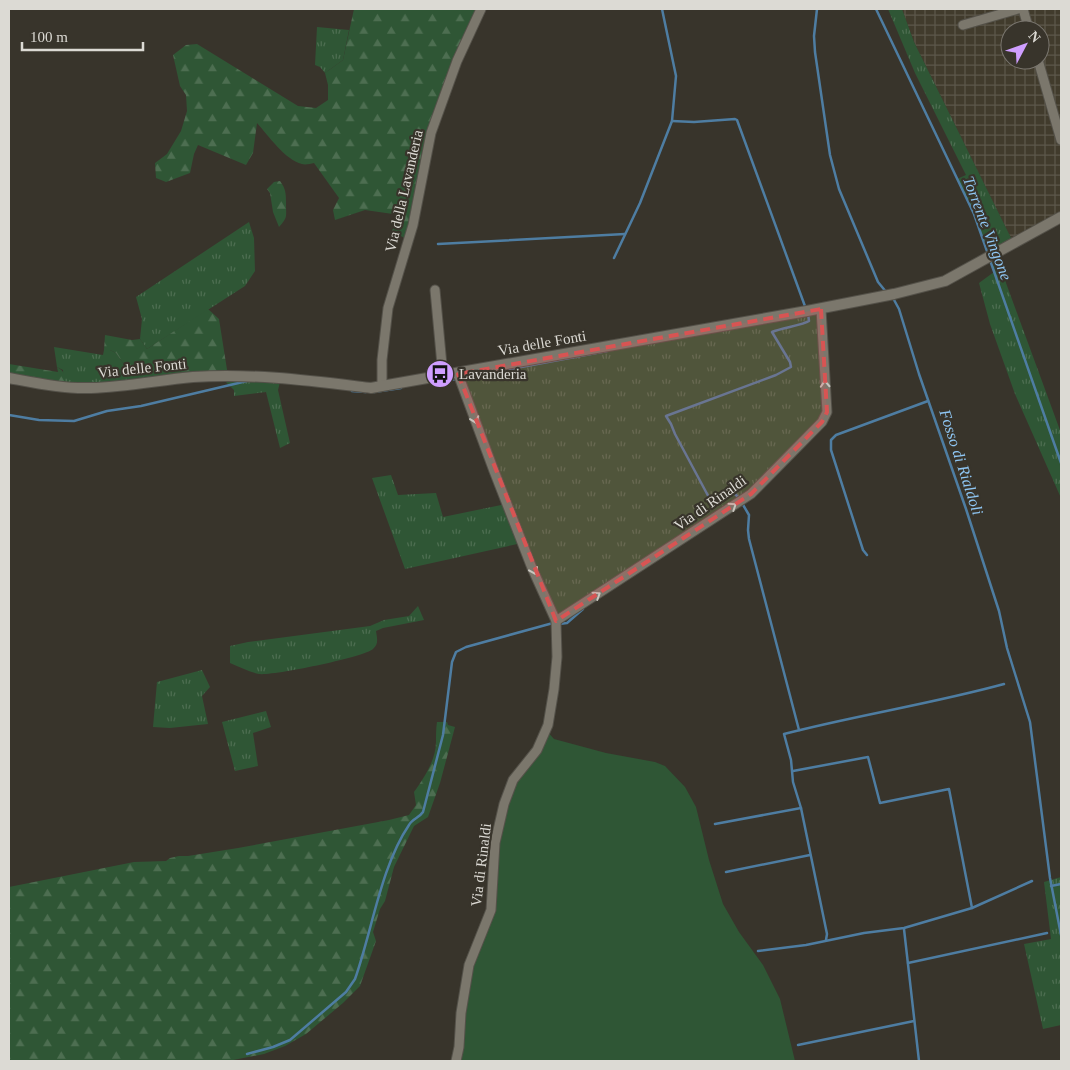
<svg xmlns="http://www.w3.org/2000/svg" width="1070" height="1070" font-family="Georgia,serif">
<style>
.industrial{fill:url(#industrial-grid);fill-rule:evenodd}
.grass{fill:url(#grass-tufts)}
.forest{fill:url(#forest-firs)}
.park{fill:#2f5635}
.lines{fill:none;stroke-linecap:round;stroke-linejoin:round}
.stream{stroke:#4e7da2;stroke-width:2.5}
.minor-casing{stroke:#545149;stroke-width:11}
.tertiary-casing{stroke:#545149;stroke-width:12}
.minor{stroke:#7b776c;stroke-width:9}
.tertiary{stroke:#7b776c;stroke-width:10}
.oneway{stroke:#c9c6bf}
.marked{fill:#d85453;fill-opacity:0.2;stroke:#d85453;stroke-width:4;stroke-dasharray:10 6;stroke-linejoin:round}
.labels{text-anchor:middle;stroke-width:4.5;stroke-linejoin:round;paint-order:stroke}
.street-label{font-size:15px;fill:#dcdad4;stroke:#38342b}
.poi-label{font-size:15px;fill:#dcdad4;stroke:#38342b;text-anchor:start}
.water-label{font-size:16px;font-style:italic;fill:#8fc6f3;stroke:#38342b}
</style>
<defs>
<pattern id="industrial-grid" width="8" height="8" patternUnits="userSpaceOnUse" patternTransform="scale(1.25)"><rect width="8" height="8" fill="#413b2c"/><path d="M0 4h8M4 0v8" fill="none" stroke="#5c574a"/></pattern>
<pattern id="grass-tufts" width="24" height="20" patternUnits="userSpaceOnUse" patternTransform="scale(1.25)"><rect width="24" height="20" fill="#2f5635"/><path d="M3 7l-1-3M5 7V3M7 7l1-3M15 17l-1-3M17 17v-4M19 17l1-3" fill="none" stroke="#4d6e51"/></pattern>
<pattern id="forest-firs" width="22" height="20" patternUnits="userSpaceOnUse" patternTransform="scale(1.25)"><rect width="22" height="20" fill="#2f5635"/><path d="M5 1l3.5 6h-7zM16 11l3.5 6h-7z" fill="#4d6e51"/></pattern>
</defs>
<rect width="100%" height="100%" fill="#38342b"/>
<path class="industrial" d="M902,9H1061V217L1014,244L914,42ZM1010,30H1040V60H1010Z"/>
<g class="grass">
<polygon points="888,9 902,9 914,42 1014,244 1000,252 1006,283 1061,433 1061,498 1015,394 990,324 979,283 994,272 974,214 957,179 966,175 915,73"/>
<polygon points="317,27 349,30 343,60 325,73 320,67 315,65"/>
<polygon points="249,222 254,238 255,271 245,286 147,349 140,339 142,319 136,297"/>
<polygon points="821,309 827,412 751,494 556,621 522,543 405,569 372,478 391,475 398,495 436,493 443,517 506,504 458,374"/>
<polygon points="54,347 103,355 104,350 110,350 116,353 123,363 145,384 64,387 63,370 57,367"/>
<polygon points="221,377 281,378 278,390 290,443 280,448 266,392 234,396 234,390"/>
<path d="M418,606L424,620L383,628L376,631C377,638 379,644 373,649C364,657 273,676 259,674C250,672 239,667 230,663V646L248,642L370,626L384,620L409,616Z"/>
<polygon points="202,670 210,687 202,696 208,724 170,728 153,727 157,682"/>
<polygon points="266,711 271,727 253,733 258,766 235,771 222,722"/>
<polygon points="1061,877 1061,1025 1043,1029 1024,944 1051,939 1044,882"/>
</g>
<g class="forest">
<path d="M354,9H481L431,133L408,240L392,231L400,215L365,210L335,220L333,210L339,198L314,163C310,164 305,165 302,164C285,160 268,135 257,123L253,153L246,165L198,145L194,154L190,173L166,182L156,178L155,163L167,154L181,131L187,111L186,95L180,86L173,55L186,45L197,44L298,106L316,108L328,100V85L325,73L343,60Z"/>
<path d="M280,181C286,189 286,194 286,204C286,217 288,217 279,227L273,212L270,193L267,189L274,182Z"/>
<polygon points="208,309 219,319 228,376 145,384 123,363 116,353 110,350 104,350 105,335 132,340 140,339 147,349"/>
<path d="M9,364L58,372L57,367C66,372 66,377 64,387L9,378Z"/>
<path d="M437,722H447L448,725L455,727L440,783L428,817L414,826L394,867L385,901L380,909L373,932L376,941L360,986L343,1003L306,1034L285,1046L264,1054L228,1061H9V887L134,862L166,861L170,858L179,856H188L238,848L389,820L409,815L416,805L414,792C424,778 436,760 436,742C436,735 436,729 437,722Z"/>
</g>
<polygon class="park" points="546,730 554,739 606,753 655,762 665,766 685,787 696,807 709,860 723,904 739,932 763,965 780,999 795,1061 455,1061 469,965 486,925 504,804"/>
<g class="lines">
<g class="stream">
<polyline points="817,9 814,36 815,52 830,155 839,189 878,282 887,293"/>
<polyline points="876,9 974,214 988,254"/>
<polyline points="672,121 694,122 735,119 737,120 806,309"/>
<polyline points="438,244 625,234"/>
<polyline points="614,258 640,203 672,121 676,76 662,9"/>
<polyline points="990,260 1061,463"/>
<polyline points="893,298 899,309 919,374 966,509 999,611 1007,648 1030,722 1050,878 1061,935"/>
<polyline points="463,378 607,351"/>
<polyline points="431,382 457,379"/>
<polyline points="352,391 366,392"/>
<polyline points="374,392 401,388"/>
<polyline points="9,415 39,420 74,421 107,411 141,406 247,381"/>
<path d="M739,498L733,492L713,505L675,434L671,424L666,416L776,375L791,367L790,362L772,332C781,328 803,325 809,321L808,314"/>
<polyline points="742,503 749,515 748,530 749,539 799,730"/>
<polyline points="867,555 863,550 831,450 831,440 836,435 928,401"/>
<polyline points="559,624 567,623 583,609"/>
<polyline points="793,771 868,757 880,803 949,789 972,908"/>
<polyline points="715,824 801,808"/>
<polyline points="726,872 810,855"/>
<polyline points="1051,886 1061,884"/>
<polyline points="904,929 919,1061"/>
<path d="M826,940L827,934L801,808L793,782L791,760L784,734C857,715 931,704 1004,684"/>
<polyline points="758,951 806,945 864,933 904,928 972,908 1032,881"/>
<polyline points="908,963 1047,933"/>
<polyline points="798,1045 914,1021"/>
<path d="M247,1054L273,1047L290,1040L346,992L355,979C372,931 381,866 409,825C412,819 419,818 423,812L443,735L452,662L456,652L466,647L553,623"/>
</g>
<defs>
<g id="minor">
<polyline points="1023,9 1029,30"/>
<polyline points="963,25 1018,9"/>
<polyline points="1038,60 1061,140"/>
<polyline points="435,290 443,376"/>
<polyline points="382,386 382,360 388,308 413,225 431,133 457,61 481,9"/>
<polyline points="556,621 751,494 822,422 827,412 821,309"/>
<polyline points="456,1061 459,1047 461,1013 469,965 491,910 495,843 504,804 513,780 537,750 548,725 554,689 557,657 556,621 532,568 494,471 458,374"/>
</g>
<path id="tertiary" d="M9,378C36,383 64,389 91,388C126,387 159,380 193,377C253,373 312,381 371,388L382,386L807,311L894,294L945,281L1061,217"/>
</defs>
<use href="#minor" class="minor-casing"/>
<use href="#tertiary" class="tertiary-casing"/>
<use href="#minor" class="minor"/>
<use href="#tertiary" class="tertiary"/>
</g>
<defs><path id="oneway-chevron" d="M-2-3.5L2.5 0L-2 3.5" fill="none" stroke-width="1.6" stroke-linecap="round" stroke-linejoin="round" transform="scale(1.25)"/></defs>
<g class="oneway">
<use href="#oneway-chevron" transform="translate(825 384) rotate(-93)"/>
<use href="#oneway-chevron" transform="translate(475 420) rotate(70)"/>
<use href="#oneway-chevron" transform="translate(733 506) rotate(-34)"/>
<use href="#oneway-chevron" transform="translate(534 571) rotate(67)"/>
<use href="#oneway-chevron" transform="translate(597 595) rotate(-33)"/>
</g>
<path class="marked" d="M821,309L827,412L822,422L751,494L556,621L458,374Z"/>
<defs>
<symbol id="bus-disc" viewBox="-11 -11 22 22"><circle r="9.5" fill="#cf9eff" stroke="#38342b"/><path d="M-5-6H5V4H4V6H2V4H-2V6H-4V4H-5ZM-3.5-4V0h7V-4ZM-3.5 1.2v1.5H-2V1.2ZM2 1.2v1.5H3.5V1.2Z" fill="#111"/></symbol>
</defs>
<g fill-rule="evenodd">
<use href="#bus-disc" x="424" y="358" width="32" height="32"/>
</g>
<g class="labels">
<g class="street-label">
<text transform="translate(404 191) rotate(-77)" y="5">Via della Lavanderia</text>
<text transform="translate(542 343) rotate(-10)" y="5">Via delle Fonti</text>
<text transform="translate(142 368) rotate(-6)" y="5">Via delle Fonti</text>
<text transform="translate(710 503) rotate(-35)" y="5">Via di Rinaldi</text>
<text transform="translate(481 865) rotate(-83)" y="5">Via di Rinaldi</text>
</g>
<g class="poi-label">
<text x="459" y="379">Lavanderia</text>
</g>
<g class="water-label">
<text transform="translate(988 228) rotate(69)" y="6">Torrente Vingone</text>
<text transform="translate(962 462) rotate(72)" y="6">Fosso di Rialdoli</text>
</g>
</g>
<rect width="1070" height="1070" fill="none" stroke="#dcdad4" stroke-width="20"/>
<g transform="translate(1025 45) rotate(49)"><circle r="24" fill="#38342b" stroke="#7a766f"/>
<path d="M0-4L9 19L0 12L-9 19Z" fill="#cf9eff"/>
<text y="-8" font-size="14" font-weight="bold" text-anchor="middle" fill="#dcdad4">N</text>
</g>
<path d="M22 42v8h121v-8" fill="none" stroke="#dcdad4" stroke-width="2.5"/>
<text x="30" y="42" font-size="15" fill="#dcdad4" stroke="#38342b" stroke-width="4" paint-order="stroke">100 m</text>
</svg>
